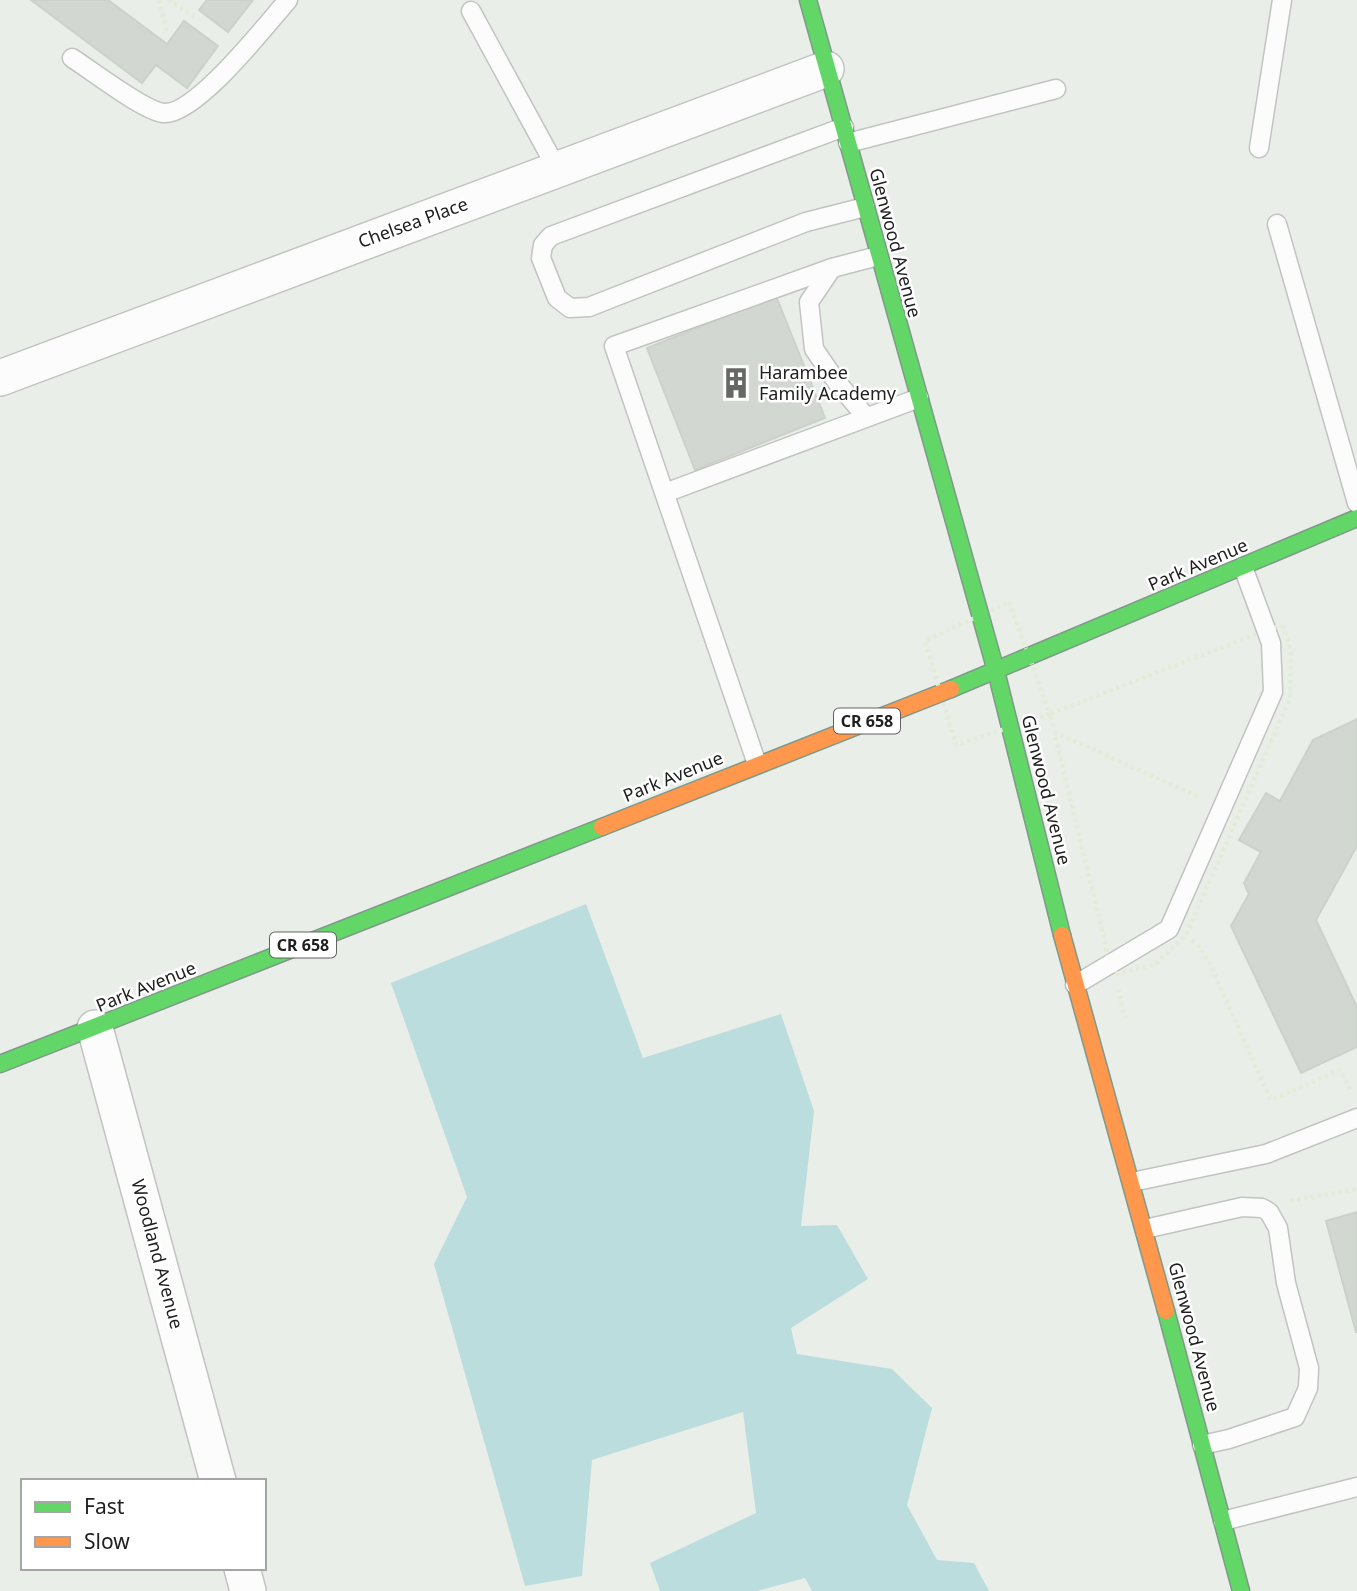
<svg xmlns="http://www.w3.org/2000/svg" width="1357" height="1591" font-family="'Noto Sans',sans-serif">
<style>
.forest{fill:#bcdddd}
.building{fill:#d3d7d1;stroke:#cbd2ca;stroke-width:2}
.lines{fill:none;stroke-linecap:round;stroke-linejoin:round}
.lane-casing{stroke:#c1c4c1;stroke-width:21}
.street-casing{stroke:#c1c4c1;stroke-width:38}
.fast-casing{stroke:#7f998a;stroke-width:19}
.slow-casing{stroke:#7f998a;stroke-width:19}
.path{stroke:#e3ecd9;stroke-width:4.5;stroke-dasharray:3.5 3.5;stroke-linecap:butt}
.lane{stroke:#fcfcfc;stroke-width:18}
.street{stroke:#fcfcfc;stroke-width:35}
.fast{stroke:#63d668;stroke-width:16}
.slow{stroke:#ff974d;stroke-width:16}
.labels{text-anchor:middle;stroke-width:5;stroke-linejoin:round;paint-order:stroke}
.shield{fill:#fff;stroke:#636363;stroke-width:2}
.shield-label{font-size:16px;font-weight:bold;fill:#202020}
.street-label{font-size:18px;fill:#202020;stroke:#fff}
.poi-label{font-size:18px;fill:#202020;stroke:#fff;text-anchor:start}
</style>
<rect width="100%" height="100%" fill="#e9eee9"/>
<polygon class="forest" points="586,904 643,1058 781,1014 814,1111 801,1226 837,1225 868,1279 791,1328 797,1354 892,1369 932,1408 907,1505 937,1560 974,1563 989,1591 812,1591 805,1578 757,1591 660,1591 650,1563 756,1513 743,1412 592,1460 582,1576 525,1586 434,1264 467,1197 391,983"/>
<g class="building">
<polygon points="31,0 108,0 167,44 184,21 218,46 187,88 156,65 142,83"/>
<polygon points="207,0 253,0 228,32 199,10"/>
<polygon points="776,296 825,418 695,470 647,348"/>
<polygon points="1357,719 1357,846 1316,920 1357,1007 1357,1047 1301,1073 1231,926 1249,894 1244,883 1261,852 1239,840 1266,793 1280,801 1313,740"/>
<polygon points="1357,1212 1357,1332 1356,1332 1326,1221"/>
</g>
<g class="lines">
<defs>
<g id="lane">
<polyline points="471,11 557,169"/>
<path d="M72,58C91,70 145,112 164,113C196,115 266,25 288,0"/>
<polyline points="844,127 551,236 543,245 541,258 557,298 570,308 589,307 806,222 865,207"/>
<polyline points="848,143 1056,89"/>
<polyline points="1259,148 1282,0"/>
<polyline points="1277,224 1357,503"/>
<polyline points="832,268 809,302 814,349 836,381 866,417"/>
<polyline points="665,493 919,398"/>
<polyline points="757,764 614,346 832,268 878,256"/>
<polyline points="1075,985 1169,929 1273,692 1271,643 1243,567"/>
<polyline points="1132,1182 1266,1154 1357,1118"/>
<polyline points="1145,1229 1242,1207 1262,1208 1269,1212 1278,1228 1286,1283 1309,1368 1308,1388 1295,1417 1229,1439 1202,1445"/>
<polyline points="1223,1521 1357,1487"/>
</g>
<g id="street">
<polyline points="0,378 826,69"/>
<polyline points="95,1028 218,1481"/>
<polyline points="242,1568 248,1591"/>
</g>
<g id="fast">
<polyline points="808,0 996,671 1062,935"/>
<polyline points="951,689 1357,518"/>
<polyline points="0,1064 602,827"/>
<polyline points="1166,1311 1241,1591"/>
</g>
<g id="slow">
<polyline points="602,827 951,689"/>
<polyline points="1062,935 1166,1311"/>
</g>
</defs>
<use href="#lane" class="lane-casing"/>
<use href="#street" class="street-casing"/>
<use href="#fast" class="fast-casing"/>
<use href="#slow" class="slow-casing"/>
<g class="path">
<polyline points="159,0 167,33"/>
<polyline points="168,0 194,16"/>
<polygon points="1009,602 1050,714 956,745 925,641"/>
<polygon points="1283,625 1291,652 1290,698 1186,935 1154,965 1115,974 1110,964 1050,714 1267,630"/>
<polyline points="1054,732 1199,797"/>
<polyline points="1192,940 1198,945 1208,960 1271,1100 1340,1070 1352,1093"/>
<polyline points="1118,989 1125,1018"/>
<polyline points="1290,1201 1357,1189"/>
</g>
<use href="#lane" class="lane"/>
<use href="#street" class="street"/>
<use href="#fast" class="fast"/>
<use href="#slow" class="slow"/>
</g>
<defs>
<symbol id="building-bare" viewBox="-9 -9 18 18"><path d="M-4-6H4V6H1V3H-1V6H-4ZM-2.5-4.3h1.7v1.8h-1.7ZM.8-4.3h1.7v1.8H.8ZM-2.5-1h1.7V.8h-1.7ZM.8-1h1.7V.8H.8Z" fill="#666866" stroke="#fff" stroke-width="2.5" paint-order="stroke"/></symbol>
</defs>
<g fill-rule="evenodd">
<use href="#building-bare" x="714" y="361" width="44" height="44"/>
</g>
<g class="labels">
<g class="shield">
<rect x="834" y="708.5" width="66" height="25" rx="5"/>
<rect x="270" y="932.5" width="66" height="25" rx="5"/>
</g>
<g class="shield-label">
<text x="867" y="727">CR 658</text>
<text x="303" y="951">CR 658</text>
</g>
<g class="street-label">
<text transform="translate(413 223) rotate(-20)" y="6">Chelsea Place</text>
<text transform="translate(895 243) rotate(75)" y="6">Glenwood Avenue</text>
<text transform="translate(1198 565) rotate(-23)" y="6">Park Avenue</text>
<text transform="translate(673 777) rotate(-22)" y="6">Park Avenue</text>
<text transform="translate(1046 790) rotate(76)" y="6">Glenwood Avenue</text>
<text transform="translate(146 987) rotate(-22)" y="6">Park Avenue</text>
<text transform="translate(157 1254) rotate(75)" y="6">Woodland Avenue</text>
<text transform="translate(1194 1337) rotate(75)" y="6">Glenwood Avenue</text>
</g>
<g class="poi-label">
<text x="759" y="379">Harambee<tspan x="759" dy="21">Family Academy</tspan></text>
</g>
</g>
<rect x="21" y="1479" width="245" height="91" fill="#ffffff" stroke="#a6a6a6" stroke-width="2"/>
<rect x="35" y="1502" width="35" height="10" fill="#63d668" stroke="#a6a6a6" stroke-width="2"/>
<text x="84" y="1514" font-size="21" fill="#202020">Fast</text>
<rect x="35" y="1537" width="35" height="10" fill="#ff974d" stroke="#a6a6a6" stroke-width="2"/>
<text x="84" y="1549" font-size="21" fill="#202020">Slow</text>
</svg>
